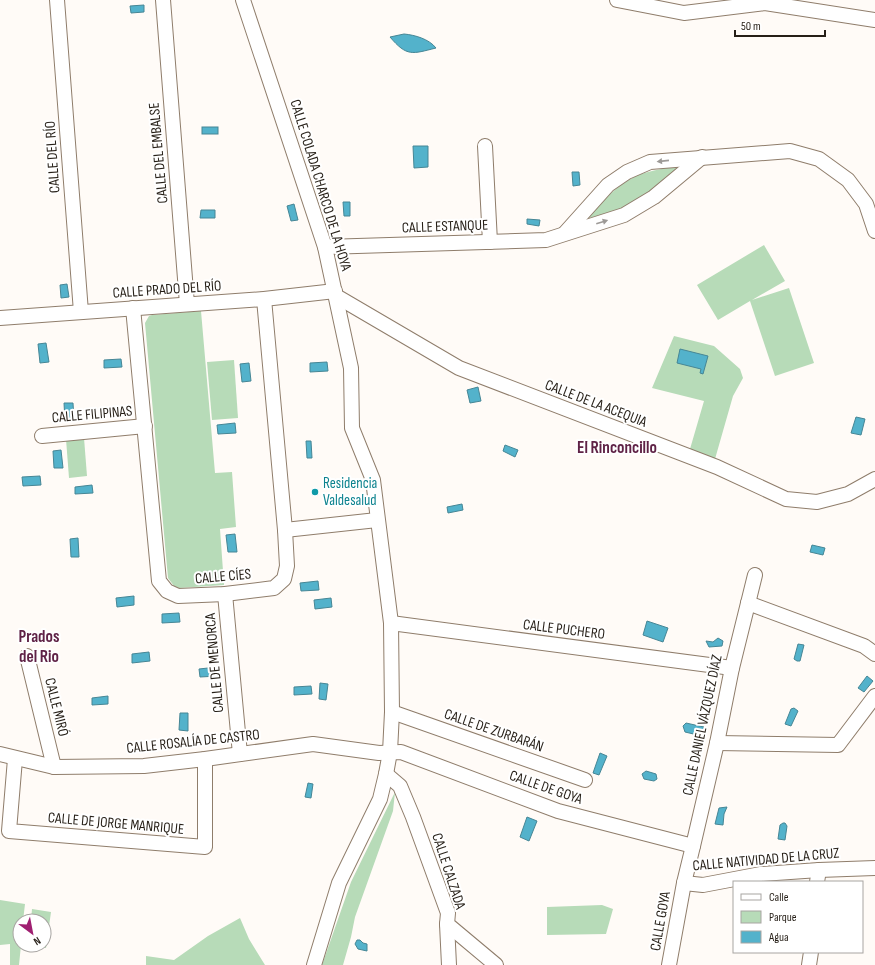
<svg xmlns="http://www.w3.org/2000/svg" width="875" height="965" font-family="'Sofia Sans Condensed',sans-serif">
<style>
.green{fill:#b7dbb8}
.water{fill:#53b2cb;stroke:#468695}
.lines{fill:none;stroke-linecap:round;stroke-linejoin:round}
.minor-casing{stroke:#8f7d6b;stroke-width:16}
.minor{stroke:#fff;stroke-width:14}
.oneway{fill:#9d9a97}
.culture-dot{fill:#0f9aa8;stroke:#fff;stroke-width:1.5}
.labels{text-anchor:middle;stroke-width:4;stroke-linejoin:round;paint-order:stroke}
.street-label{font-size:15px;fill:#261f17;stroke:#fff}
.culture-label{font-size:15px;fill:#0d838f;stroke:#fff;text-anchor:start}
.quarter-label{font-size:17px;font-weight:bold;fill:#5f2246;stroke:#fff}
</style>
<rect width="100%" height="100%" fill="#fffbf7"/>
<g class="green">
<path d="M675,166L678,169L657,188L627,208L589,218V217C602,201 617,185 636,176C648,171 662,169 675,166Z"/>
<polygon points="764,245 785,281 752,300 789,288 814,363 775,376 750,301 718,320 697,285"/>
<polygon points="201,311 215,473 232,472 236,527 220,529 224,585 179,588 174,586 168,578 145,323 149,316 152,315"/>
<polygon points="674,336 714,346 740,369 743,378 733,396 715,459 690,449 704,401 652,388"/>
<polygon points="234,360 238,418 212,420 207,362"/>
<polygon points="84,438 87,476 69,478 66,439"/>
<polygon points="395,792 393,811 355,917 351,937 343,965 322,965 351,882"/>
<polygon points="0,900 25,904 23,921 20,921 21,945 19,965 10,965 10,944 0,945"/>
<polygon points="602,905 613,909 606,934 547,935 547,907"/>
<polygon points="32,909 51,912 46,948 27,945 44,945 44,921 31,921"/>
<polygon points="240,918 249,939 265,965 146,965 146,956 174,960 208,936"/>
</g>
<g class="water">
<polygon points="144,5 144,12 131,13 130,6"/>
<path d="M404,34C415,35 429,39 436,48C412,54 407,57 390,37Z"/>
<rect x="202" y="127" width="16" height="7"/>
<polygon points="413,146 428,146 428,167 414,168"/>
<polygon points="572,172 579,172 580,185 573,186"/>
<polygon points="343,202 350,202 350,216 344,216"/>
<polygon points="294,204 298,220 291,221 287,206"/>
<polygon points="201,210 215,210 215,218 200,218"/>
<polygon points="527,219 540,220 539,226 527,224"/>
<polygon points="67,284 69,297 61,298 60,285"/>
<polygon points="46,343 49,362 40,363 38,344"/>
<polygon points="680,349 708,356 703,374 700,373 701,369 677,363"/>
<polygon points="121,359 122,367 104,368 104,360"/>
<polygon points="327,362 328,371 310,372 310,363"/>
<polygon points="249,363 251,381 242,382 240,364"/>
<polygon points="478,387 481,401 470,403 467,390"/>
<polygon points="64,403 73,403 74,421 65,421"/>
<polygon points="856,417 865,419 861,435 851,433"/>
<polygon points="235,423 236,433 218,434 217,425"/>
<polygon points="306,441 311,441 312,458 307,458"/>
<polygon points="505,445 518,450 515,457 503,451"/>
<polygon points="61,450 63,468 54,468 53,451"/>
<polygon points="40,476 41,485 23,486 22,477"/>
<polygon points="92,485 93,493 75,494 75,487"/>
<polygon points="462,504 463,510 448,513 447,507"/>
<polygon points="235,534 237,552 228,552 226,535"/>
<polygon points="78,538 79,557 71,557 70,539"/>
<polygon points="812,545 825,548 823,555 810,552"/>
<polygon points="318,581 319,590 301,591 300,583"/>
<polygon points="134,596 134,605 117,607 116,598"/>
<polygon points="331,598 332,607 315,609 314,600"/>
<polygon points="179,613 180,622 162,623 162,614"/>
<polygon points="647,621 668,628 663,642 643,635"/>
<polygon points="718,638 723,641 722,646 709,647 706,641 713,642"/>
<polygon points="798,644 804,645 800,661 797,661 794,659"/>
<path d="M54,652L58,659C53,660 48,659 43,661L40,655Z"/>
<polygon points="149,652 150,661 132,663 132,654"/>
<polygon points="217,667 218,676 200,677 199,669"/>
<polygon points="867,676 873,681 864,692 858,688"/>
<polygon points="320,683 328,684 326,700 319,699"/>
<polygon points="311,686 312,694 294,695 294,687"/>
<polygon points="108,696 108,704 92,705 92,698"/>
<polygon points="794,708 798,711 791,726 785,724 791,709"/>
<polygon points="180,713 188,713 188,731 179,730"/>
<polygon points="686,723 704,727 702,736 685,732 683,726"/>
<polygon points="600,753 607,756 599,775 593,773"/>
<polygon points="646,771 656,774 657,779 654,781 644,779 642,774"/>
<polygon points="308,783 313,784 311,798 305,797"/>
<polygon points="727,807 724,814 723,825 715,824 719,808"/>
<polygon points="527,817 537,821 529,841 520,837"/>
<polygon points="783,823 785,823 787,826 785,840 778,839 780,825"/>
<polygon points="357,940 360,940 363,943 367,944 367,951 358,949 355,944"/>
</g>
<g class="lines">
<defs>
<g id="minor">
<polyline points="57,0 81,312"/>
<polyline points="163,0 187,304"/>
<polyline points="243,0 325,247 351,368 352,428 373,480 391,623 392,712 390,752 386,774 380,799 339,883 314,965"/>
<polyline points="617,0 684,13 765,3 875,20"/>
<polyline points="485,146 490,242"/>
<polyline points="565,233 608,185 627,172 650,162 790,151 819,159 848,180 866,204 875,231"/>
<polyline points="325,247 546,240 624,215 654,197 702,157"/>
<polyline points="336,296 459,368 717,467 786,499 817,502 848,494 875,479"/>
<polyline points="133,308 159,581 167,591 178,596 225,594 274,588 284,579 287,566 285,530 264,299"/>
<polyline points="0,318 264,299 335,291"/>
<polyline points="42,436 145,426"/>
<polyline points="285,530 377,520"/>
<polyline points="225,594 240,754"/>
<polyline points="748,603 864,646 875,654"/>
<polyline points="391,623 732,668"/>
<polyline points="27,656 54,767"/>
<polyline points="392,712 585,780"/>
<polyline points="717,743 838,745 875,696"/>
<polyline points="0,754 54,767 144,766 205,759 313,744 379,753 401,752 558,811 693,846"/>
<polyline points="15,759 9,831 205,847 205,759"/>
<polyline points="386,774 400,786 413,817 448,913 447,924 496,965"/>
<polyline points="817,882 819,870"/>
<polyline points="684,883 703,885 761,874 819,870 875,868"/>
<polyline points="447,924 449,965"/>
<polyline points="669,965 684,883 693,846 717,743 732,668 755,575"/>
<polyline points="809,965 811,952"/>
</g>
</defs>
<use href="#minor" class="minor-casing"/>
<use href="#minor" class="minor"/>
</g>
<defs><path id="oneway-solid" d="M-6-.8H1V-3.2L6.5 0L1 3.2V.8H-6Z"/></defs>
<g class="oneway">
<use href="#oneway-solid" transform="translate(663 161) rotate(174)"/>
<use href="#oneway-solid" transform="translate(602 222) rotate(-17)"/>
</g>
<circle class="culture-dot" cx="315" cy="492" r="4"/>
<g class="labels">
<g class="street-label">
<text transform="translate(158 153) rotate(-95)" y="5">CALLE DEL EMBALSE</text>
<text transform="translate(52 157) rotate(-94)" y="5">CALLE DEL RÍO</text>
<text transform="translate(321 185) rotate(73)" y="5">CALLE COLADA CHARCO DE LA HOYA</text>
<text transform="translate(445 226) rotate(-2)" y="5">CALLE ESTANQUE</text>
<text transform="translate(167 289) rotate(-4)" y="5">CALLE PRADO DEL RÍO</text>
<text transform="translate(596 403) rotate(21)" y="5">CALLE DE LA ACEQUIA</text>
<text transform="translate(92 414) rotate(-5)" y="5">CALLE FILIPINAS</text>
<text transform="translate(223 576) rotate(-5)" y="5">CALLE CÍES</text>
<text transform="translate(564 629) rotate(7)" y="5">CALLE PUCHERO</text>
<text transform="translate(214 663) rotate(-95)" y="5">CALLE DE MENORCA</text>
<text transform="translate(57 707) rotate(76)" y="5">CALLE MIRÓ</text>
<text transform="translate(702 725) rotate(-78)" y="5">CALLE DANIEL VÁZQUEZ DÍAZ</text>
<text transform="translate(494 730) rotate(19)" y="5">CALLE DE ZURBARÁN</text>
<text transform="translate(193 741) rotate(-6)" y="5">CALLE ROSALÍA DE CASTRO</text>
<text transform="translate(546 787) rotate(19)" y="5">CALLE DE GOYA</text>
<text transform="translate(116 823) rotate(5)" y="5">CALLE DE JORGE MANRIQUE</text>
<text transform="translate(766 859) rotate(-5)" y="5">CALLE NATIVIDAD DE LA CRUZ</text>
<text transform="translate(449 871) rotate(72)" y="5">CALLE CALZADA</text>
<text transform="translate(660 921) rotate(-80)" y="5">CALLE GOYA</text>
</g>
<g class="culture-label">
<text x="323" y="488">Residencia<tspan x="323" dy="17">Valdesalud</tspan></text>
</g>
<g class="quarter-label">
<text x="617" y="453">El Rinconcillo</text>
<text x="39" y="642">Prados<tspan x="39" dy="20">del Rio</tspan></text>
</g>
</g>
<rect x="733" y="881" width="130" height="72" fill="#ffffff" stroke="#a8a5a2"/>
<rect x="741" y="894" width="20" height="6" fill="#ffffff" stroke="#a8a5a2"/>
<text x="769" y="901" font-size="12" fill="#261f17">Calle</text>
<rect x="741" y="911" width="20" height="12" fill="#b7dbb8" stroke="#a8a5a2"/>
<text x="769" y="921" font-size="12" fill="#261f17">Parque</text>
<rect x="741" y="931" width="20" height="12" fill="#53b2cb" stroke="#a8a5a2"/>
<text x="769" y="941" font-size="12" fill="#261f17">Agua</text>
<g transform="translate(32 933) rotate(148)"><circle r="19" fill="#ffffff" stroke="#a8a5a2"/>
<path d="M0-3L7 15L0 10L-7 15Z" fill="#9f1f71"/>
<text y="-6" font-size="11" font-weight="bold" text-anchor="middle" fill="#261f17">N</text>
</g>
<path d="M735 30v6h90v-6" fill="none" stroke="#261f17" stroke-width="2"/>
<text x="741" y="30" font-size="12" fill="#261f17" stroke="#ffffff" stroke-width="3" paint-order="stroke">50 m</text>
</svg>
